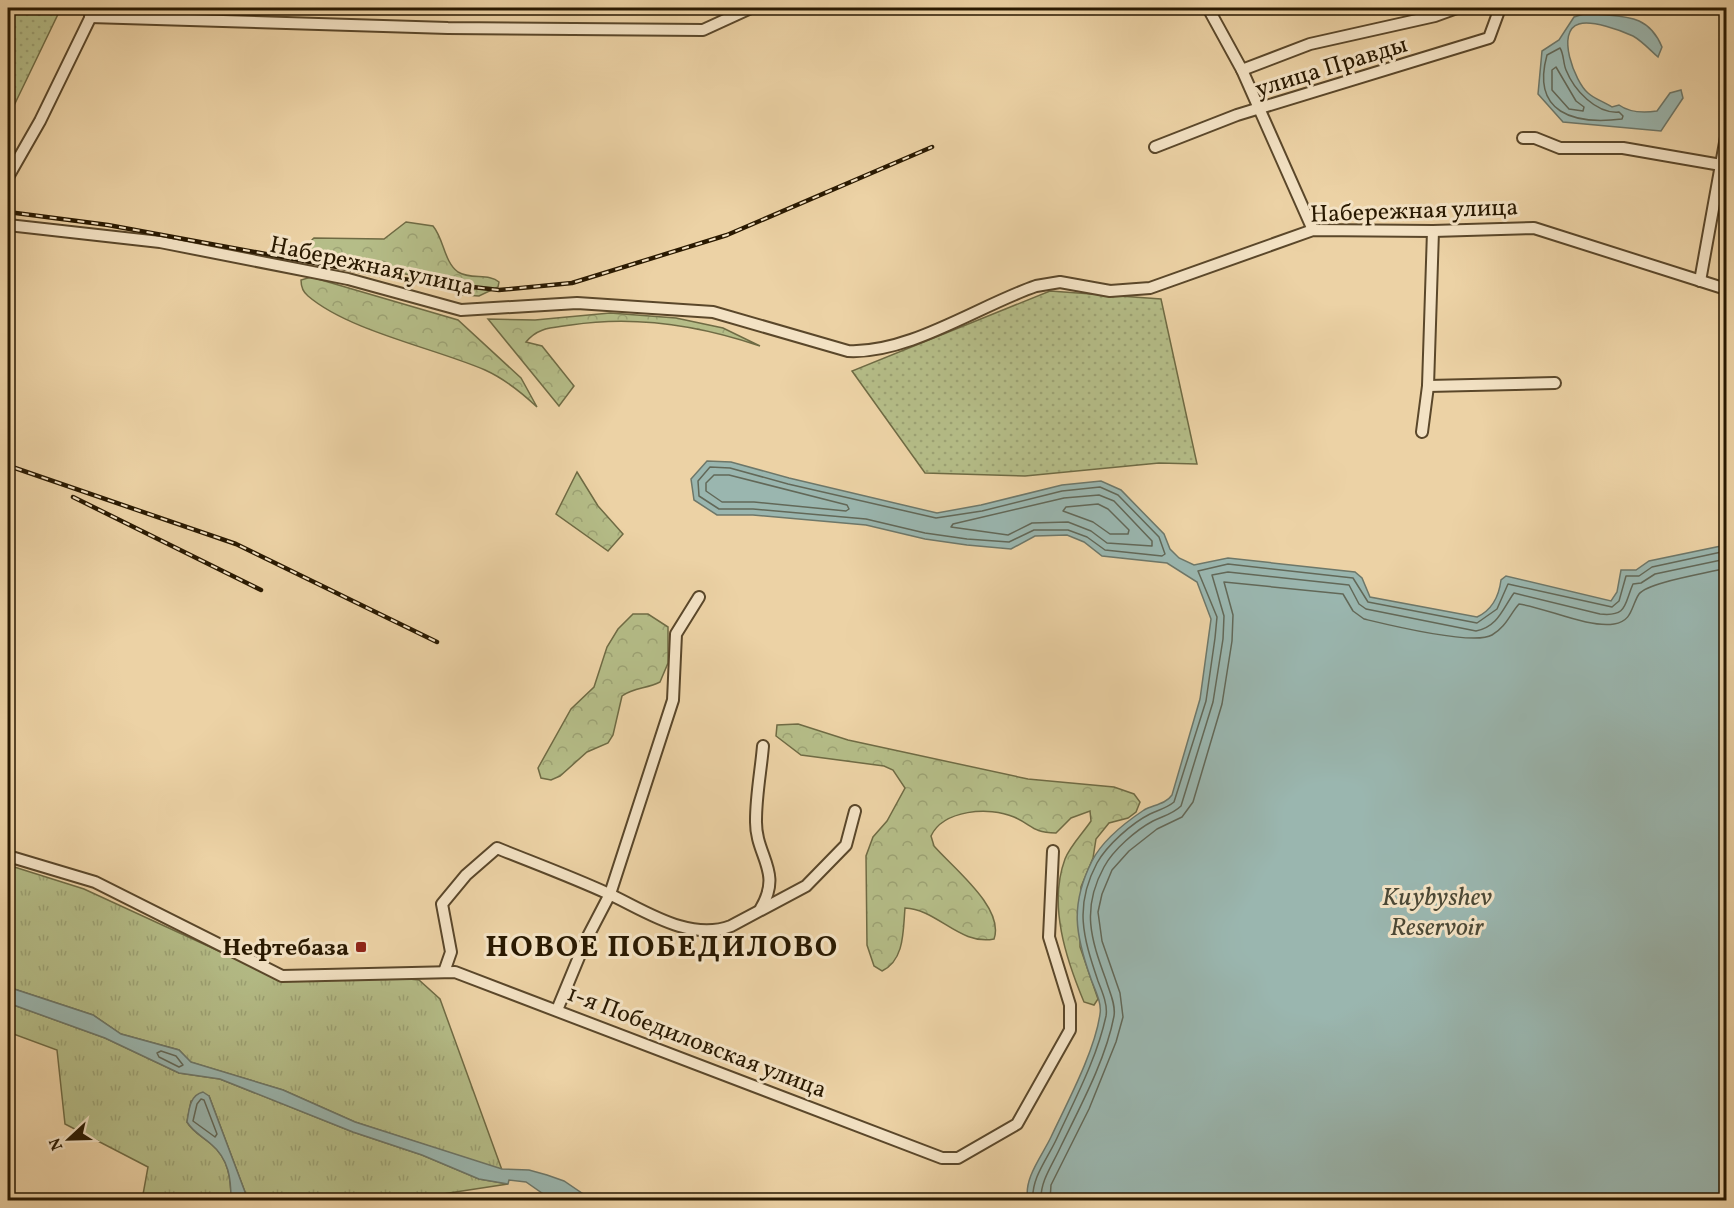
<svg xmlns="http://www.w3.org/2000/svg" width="1734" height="1208" font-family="Vollkorn,serif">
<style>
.grass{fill:url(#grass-tufts);stroke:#6f6b44;stroke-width:1.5}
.forest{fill:url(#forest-crowns);stroke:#6f6b44;stroke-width:1.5}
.garden{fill:url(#garden-dots);stroke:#6f6b44;stroke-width:1.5}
.water{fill:#9ab6af;stroke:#6d7769;stroke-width:1.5}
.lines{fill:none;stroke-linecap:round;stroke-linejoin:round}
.shore{stroke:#626858;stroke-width:1.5}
.minor-casing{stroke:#5a472a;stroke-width:14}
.minor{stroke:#f3e2c4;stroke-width:10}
.rail-casing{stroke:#291901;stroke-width:4.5}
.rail{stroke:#f3e2c4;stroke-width:2;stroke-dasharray:7;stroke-linecap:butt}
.poi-dot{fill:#8f2418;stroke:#f3e2c4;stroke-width:2}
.labels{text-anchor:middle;stroke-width:6;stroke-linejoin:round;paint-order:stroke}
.street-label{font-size:24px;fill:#291901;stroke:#f3e2c4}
.poi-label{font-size:24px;font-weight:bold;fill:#291901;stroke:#f3e2c4;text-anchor:end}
.water-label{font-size:26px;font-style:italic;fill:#4b4835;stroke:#f3e2c4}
.district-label{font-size:30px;font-weight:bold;letter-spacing:1.5px;fill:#291901;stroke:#f3e2c4}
</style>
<defs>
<pattern id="grass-tufts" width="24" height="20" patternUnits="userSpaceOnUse" patternTransform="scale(1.5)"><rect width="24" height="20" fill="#b5bd88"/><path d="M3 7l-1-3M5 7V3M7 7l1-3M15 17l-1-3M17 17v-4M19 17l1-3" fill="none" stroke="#9ca274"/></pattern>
<pattern id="forest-crowns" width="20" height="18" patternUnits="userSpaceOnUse" patternTransform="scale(1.5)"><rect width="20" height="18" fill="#b5bd88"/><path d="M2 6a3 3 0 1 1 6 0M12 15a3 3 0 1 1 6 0" fill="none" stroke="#9ca274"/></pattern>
<pattern id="garden-dots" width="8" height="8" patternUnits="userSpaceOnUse" patternTransform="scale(1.5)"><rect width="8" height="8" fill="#b5bd88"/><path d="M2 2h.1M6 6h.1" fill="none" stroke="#9ca274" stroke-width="1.8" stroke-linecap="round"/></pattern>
</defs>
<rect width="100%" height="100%" fill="#ecd2a5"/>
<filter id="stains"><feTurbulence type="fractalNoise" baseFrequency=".00333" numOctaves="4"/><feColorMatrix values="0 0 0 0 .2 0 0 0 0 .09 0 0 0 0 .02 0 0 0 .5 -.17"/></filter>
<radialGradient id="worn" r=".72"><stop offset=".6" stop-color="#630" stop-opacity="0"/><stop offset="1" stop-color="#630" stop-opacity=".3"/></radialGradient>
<g class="grass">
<polygon points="8,865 84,889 282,980 389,977 419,980 440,999 502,1170 355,1122 283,1090 190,1062 179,1050 121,1034 93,1015 8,987"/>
<path d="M8,1003L105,1038L179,1073L220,1079L353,1132L422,1155L479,1179L508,1184L403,1200H248L209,1096L191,1101L187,1122C193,1132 202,1136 211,1144C229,1159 231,1179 231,1200H142L148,1167L65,1124L57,1050L8,1032Z"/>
</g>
<g class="forest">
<path d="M406,222L433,226C444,239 444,262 458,272C471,280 489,273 499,282L498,287L479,296L462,295L425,277L319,261L309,256L304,247L314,238L384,239Z"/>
<path d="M311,277L458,320L521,378L537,407C521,392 505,379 485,370C434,348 349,331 308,296C303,292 301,286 301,280Z"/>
<path d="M610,313L676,318L723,328L760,346C698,325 636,315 571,325C552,328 538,327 526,342L542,346L574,386L559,406L488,319L535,320Z"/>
<polygon points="577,472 598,506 623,534 608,551 556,514"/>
<path d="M633,614H648L668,627V663L660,682C647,689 634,687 622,696L613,735L608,743L587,752L560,776L551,780L541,778L538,768L571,709L594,687L607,647L618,629Z"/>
<path d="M798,724L848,740L1028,779L1114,787L1134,794L1140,802L1136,812L1128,818L1109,823L1096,839L1093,858L1081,887L1080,947L1098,999L1094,1005L1084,1002C1066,959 1048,905 1065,859C1070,846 1083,833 1091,821L1090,811L1071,818L1056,833C1031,832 1034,826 1014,817C989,806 943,810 931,836L934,846C953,868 1005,908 994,939C960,946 937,909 905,908C903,930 905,960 882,971L874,966L867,945L866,856L873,837L887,821L905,788L893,770L884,766L801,755L776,736L777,725Z"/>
</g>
<g class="garden">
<polygon points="8,8 61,8 8,118"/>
<polygon points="1050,291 1161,299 1197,464 1159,463 1025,476 925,473 852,371"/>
</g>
<g class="water">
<path d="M1587,13C1621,18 1647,11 1662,47L1658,57C1650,50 1642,41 1633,36C1620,30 1592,20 1579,24C1555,31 1575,82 1588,93C1594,99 1605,102 1612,107L1619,105C1630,113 1643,113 1657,111L1670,93L1681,90L1683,98L1661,131L1563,122L1538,94L1542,51L1559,40L1574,17Z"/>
<path d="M707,461L731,462L789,478L937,513L981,505L1062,485L1101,481L1121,490L1164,534L1170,549L1179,558L1194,565L1228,558L1355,572L1362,578L1370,597L1477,617C1492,610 1499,596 1501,580L1506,576L1611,601L1617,592L1621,570H1636L1649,561L1726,545V1200H1028C1023,1179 1042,1156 1051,1137C1067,1103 1095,1051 1100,1014C1102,1003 1095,990 1091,979C1075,934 1070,905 1092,861C1102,841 1126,822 1144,810C1153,805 1166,804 1172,795L1200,699L1211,619L1197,582L1167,563L1102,556L1084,542L1067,535L1035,536L1011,549L967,545L925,539L866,525L753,515H717L694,500L691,479Z"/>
<polygon points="8,987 93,1015 121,1034 179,1050 191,1062 283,1090 355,1122 502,1169 529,1170 547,1175 564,1181 592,1200 552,1200 526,1182 509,1180 508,1184 479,1179 422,1155 353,1132 220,1079 179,1073 105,1038 8,1003"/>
<path d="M203,1092L209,1096L248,1200H231C231,1179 229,1159 211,1144C202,1136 193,1132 187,1122C189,1109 190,1095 203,1092Z"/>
</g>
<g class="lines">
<g class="shore">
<path d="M1560,48C1564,54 1563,63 1566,70C1574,90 1596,114 1619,112L1623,116L1622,119C1574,125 1531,113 1547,55Z"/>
<polygon points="1556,67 1576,101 1584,107 1583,111 1569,109 1552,90 1552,70"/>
<polygon points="710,467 730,468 788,484 936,518 982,511 1062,491 1100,487 1118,495 1159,537 1165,554 1162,556 1105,550 1087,537 1068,530 1034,530 1009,542 967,539 925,533 866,519 753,509 719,509 699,496 698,481"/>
<polygon points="714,475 729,475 847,505 849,509 846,511 754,502 722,502 706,491 706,483"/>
<polygon points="1099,495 1114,501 1152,541 1152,546 1107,543 1091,531 1068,522 1032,523 1008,535 951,527 953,524 1064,498"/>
<polygon points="1098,504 1108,509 1129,530 1128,534 1110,534 1093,522 1063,511 1066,507"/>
<polygon points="161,1051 176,1056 183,1065 179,1067 159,1057 157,1053"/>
<polygon points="201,1099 204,1100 217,1134 215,1137 193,1121 197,1104"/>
<path d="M1033,1200C1031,1178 1048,1158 1057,1138C1075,1099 1097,1058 1106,1016C1108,1005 1102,991 1098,981C1083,937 1074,906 1097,863C1107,845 1132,823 1150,814C1158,810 1167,808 1174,802L1206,701L1215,638L1217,617L1198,571L1228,564L1353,578L1368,602L1477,623L1497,609L1508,584L1612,607L1619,601L1626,576H1639L1652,567L1726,551"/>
<path d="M1041,1200C1040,1181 1053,1164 1061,1146C1080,1107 1106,1059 1114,1016C1116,1004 1109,991 1106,980C1091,939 1081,909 1104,867C1113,850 1136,830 1153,821C1163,816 1173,814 1181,806L1213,702L1223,639L1224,616L1212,575L1228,572L1349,585L1359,604L1366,609L1476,631C1498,627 1503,608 1514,593L1600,614C1628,617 1624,604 1633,584L1641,583L1655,574L1726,559"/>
<path d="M1050,1200L1051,1185L1089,1109L1116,1042L1123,1017L1120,993L1102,941L1098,912L1102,894L1112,870L1129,851L1157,829L1182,817L1193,802L1222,704L1232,641L1233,615L1224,582L1343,594L1353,611L1364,619C1389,625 1473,646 1492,635C1506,627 1510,614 1519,604C1547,608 1587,628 1614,624C1633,621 1631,606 1639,594C1648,582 1709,573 1726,568"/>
</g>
<defs>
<g id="minor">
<polyline points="1208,8 1242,70 1313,230"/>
<polyline points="90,17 448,28 703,30 751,8"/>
<polyline points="1242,70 1310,44 1435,16 1457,8"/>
<polyline points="1523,138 1535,138 1560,148 1623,148 1721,165"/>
<polyline points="1155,147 1237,115 1489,38 1500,8"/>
<polyline points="8,177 40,121 95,8"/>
<path d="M8,225L160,242L348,279L461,310L577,303L713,312L848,351C909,354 978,306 1036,286L1060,282L1110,291L1150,288L1313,230L1433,231L1534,228L1726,289"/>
<polyline points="1700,281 1726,137"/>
<polyline points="1428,386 1555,383"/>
<polyline points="1422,432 1428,386 1433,231"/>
<polyline points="8,856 95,882 282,976 455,972 942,1158 958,1158 1017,1124 1070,1030 1070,1005 1049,937 1053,851"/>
<path d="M761,908C783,871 755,856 756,820C756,795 761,770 763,746"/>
<path d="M444,972L451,952L442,904L466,875L497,848C534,863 572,877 609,894C644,910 689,942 731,926L806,886L846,845L855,811"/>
<polyline points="557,1010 586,940 610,894 673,700 676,634 699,597"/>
</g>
</defs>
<use href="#minor" class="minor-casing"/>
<use href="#minor" class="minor"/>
<defs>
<g id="rail">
<polyline points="8,212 108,225 402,279 499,290 572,283 727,235 932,147"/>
<polyline points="15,468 236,544 437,642"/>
<polyline points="73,497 261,590"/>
</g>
</defs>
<use href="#rail" class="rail-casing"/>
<use href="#rail" class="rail"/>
</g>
<rect class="poi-dot" x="355" y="941" width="12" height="12" rx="3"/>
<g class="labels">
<g class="street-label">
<text transform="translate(1331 66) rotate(-17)" y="8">улица Правды</text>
<text transform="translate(1414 210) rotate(-2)" y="8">Набережная улица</text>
<text transform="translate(372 265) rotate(12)" y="8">Набережная улица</text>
<text transform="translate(697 1041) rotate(21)" y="8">1-я Победиловская улица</text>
</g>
<g class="poi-label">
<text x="349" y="955">Нефтебаза</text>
</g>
<g class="water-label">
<text x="1437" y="905">Kuybyshev<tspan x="1437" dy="30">Reservoir</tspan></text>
</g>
<g class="district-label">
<text x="662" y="956">НОВОЕ ПОБЕДИЛОВО</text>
</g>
</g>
<rect width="1734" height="1208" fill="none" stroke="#ecd2a5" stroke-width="30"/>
<rect x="9" y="9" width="1716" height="1190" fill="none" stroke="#291901" stroke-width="3"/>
<rect x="15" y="15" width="1704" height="1178" fill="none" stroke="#291901" stroke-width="1.5"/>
<g transform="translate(69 1139) rotate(248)" stroke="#f3e2c4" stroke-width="4.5" paint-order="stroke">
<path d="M0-4.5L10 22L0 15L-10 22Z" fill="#291901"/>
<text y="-9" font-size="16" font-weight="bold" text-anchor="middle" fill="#291901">N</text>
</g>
<rect width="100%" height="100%" filter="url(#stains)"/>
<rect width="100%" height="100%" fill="url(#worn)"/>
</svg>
